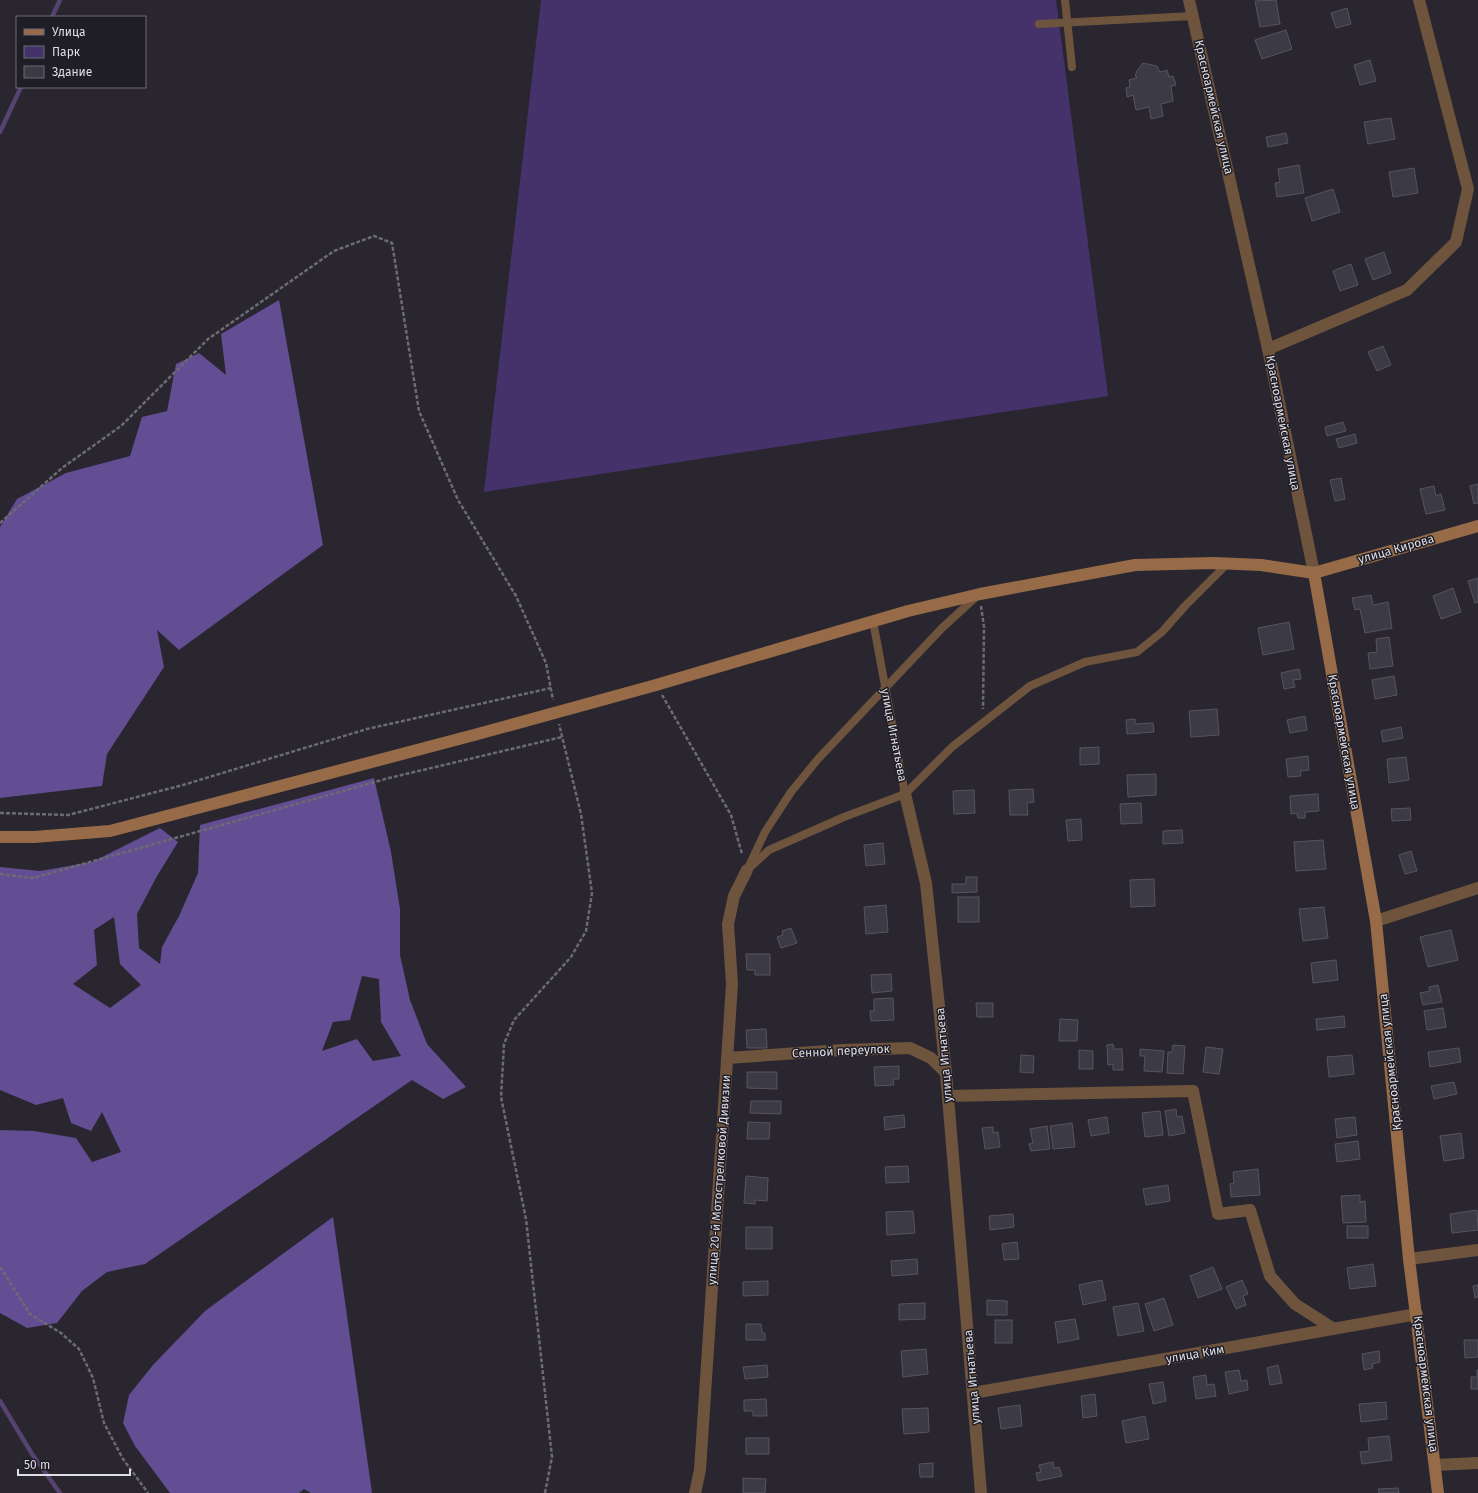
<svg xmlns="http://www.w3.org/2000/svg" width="1478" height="1493" font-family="'Fira Sans',sans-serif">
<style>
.green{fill:#45326b}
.forest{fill:#634d93;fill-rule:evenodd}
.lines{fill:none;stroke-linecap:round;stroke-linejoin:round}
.stream{stroke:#564370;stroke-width:4.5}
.building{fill:#3c3a44;stroke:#57545f}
.path{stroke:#6c6a72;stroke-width:2.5;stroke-dasharray:4 2;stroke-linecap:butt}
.lane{stroke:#6f543d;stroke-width:8}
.street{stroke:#6f543d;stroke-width:12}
.secondary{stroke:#976b47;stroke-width:12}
.labels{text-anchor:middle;stroke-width:3;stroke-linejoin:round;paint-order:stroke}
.street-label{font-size:12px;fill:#dfdee4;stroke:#1f1d26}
</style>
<rect width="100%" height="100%" fill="#292630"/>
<polygon class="green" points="541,0 1056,0 1108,396 484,492"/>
<g class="forest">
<polygon points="279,300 323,545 179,650 157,630 164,667 107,754 102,786 0,798 0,527 17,499 66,473 130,456 142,417 167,411 176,364 199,353 226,375 221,334"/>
<path d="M374,778L391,852L400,909V955L410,1000L427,1044L466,1087L443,1099L412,1080L145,1264L107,1272L82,1291L57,1323L27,1328L0,1313V1130L34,1131L76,1138L92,1162L121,1152L102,1112L91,1131L71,1123L63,1098L36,1105L0,1090V867L40,871L92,862L160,828L178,842L157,876L137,914L139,948L160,964L162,947L179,916L198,873L200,825ZM114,917L120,964L141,985L110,1008L73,984L97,965L94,930ZM362,976L379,979L381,1022L401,1056L373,1061L357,1039L322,1051L333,1022L350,1020Z"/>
<polygon points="333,1217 372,1493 311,1493 304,1489 299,1493 170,1493 135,1446 123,1423 129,1395 153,1365 205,1311"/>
</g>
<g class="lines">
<g class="stream">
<polyline points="52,17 60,0"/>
<polyline points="0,132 21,87"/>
<polyline points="0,1401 32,1454 60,1493"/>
</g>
</g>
<g class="building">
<polygon points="1276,0 1280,24 1260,27 1255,1"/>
<polygon points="1347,8 1351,24 1336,28 1331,13"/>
<polygon points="1286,30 1292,49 1262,59 1255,40"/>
<polygon points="1370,60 1376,81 1360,85 1354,65"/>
<polygon points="1143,63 1157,66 1160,72 1167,70 1169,77 1173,76 1176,85 1171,86 1173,101 1161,104 1163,116 1151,119 1149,107 1136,110 1133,95 1127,97 1126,88 1130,87 1129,80 1137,78 1135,76 1137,71"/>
<polygon points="1391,118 1395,139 1368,144 1364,122"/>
<polygon points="1286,133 1288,143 1268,147 1266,137"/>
<polygon points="1299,165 1304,193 1277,197 1275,183 1280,182 1278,169"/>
<polygon points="1414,168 1418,193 1393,197 1389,172"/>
<polygon points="1333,189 1340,212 1312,221 1305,198"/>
<polygon points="1384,252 1391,273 1373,280 1365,259"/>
<polygon points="1351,264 1358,285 1340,291 1333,271"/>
<polygon points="1383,346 1391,365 1377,371 1368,352"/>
<polygon points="1343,422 1346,431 1327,436 1325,427"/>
<polygon points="1355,434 1357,443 1339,448 1336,439"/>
<polygon points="1341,478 1345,499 1335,501 1330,480"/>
<polygon points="1478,484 1478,503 1474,504 1470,486"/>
<polygon points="1434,486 1436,496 1441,494 1445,510 1426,514 1420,489"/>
<polygon points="1478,578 1478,602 1475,603 1468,581"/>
<polygon points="1453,588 1461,612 1441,619 1433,596"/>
<polygon points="1371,595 1373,605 1388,602 1392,628 1365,633 1360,609 1355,610 1352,598"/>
<polygon points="1289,622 1294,649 1263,655 1258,628"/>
<polygon points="1389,637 1393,666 1370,669 1368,653 1377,652 1376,639"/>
<polygon points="1299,669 1301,679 1293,680 1295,687 1284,689 1281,673"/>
<polygon points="1394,676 1397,695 1375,699 1372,680"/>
<polygon points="1217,709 1219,735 1191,737 1189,711"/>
<polygon points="1305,716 1307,730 1290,733 1287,720"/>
<polygon points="1135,719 1135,724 1153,723 1154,732 1127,734 1126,720"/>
<polygon points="1401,727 1403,738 1383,742 1381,731"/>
<polygon points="1099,747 1099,764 1080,765 1080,748"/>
<polygon points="1308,756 1309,770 1300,771 1301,776 1288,777 1286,759"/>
<polygon points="1406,757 1409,780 1389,783 1387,759"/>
<polygon points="1156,774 1156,795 1128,797 1127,775"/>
<polygon points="1033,789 1034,802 1027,803 1028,815 1010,815 1009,790"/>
<polygon points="974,790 975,813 954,814 953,791"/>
<polygon points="1318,794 1319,811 1305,812 1305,818 1298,818 1297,813 1291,814 1290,796"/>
<polygon points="1141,803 1142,823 1121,824 1120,804"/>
<polygon points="1410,808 1411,820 1392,821 1391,809"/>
<polygon points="1081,819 1082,840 1068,841 1066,820"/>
<polygon points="1182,830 1183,843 1163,844 1163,831"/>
<polygon points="1323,840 1326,869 1296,871 1294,842"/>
<polygon points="883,843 885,864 866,866 864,845"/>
<polygon points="1411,851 1417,871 1405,874 1399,855"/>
<polygon points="966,877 977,877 977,892 952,893 952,884 966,884"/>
<polygon points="1154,879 1155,906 1131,907 1130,880"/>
<rect x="958" y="897" width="21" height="25"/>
<polygon points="886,905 888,932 866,934 864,907"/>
<polygon points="1324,907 1328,938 1303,941 1299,909"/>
<polygon points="791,928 797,943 781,948 777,937 783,935 782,931"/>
<polygon points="1451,930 1458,960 1428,967 1420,937"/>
<polygon points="746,954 770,954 770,975 755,975 755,970 747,970"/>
<polygon points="1336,960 1338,980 1313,983 1311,963"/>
<polygon points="891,974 892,991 872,993 871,975"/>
<polygon points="1438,985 1442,1002 1423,1005 1420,993 1430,991 1429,987"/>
<polygon points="893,998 894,1020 871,1021 870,1011 874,1011 874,999"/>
<polygon points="976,1003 993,1003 993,1017 977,1017"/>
<polygon points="1443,1008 1446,1027 1427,1030 1424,1011"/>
<polygon points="1344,1016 1345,1027 1317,1030 1316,1019"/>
<polygon points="1060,1019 1078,1020 1077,1041 1059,1041"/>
<polygon points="766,1029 767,1048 747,1048 746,1030"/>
<polygon points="1113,1044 1114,1049 1122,1049 1123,1070 1113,1070 1113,1064 1108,1065 1107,1045"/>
<polygon points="1173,1045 1185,1046 1183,1074 1167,1073 1168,1052 1172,1052"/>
<polygon points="1206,1047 1223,1049 1219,1074 1203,1072"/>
<polygon points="1459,1048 1461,1062 1430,1067 1428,1052"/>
<polygon points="1140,1049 1164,1051 1162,1072 1144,1071 1145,1056 1140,1056"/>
<polygon points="1079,1050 1093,1051 1093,1069 1079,1069"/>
<polygon points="1021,1055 1034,1056 1033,1073 1020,1072"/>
<polygon points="1352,1055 1354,1074 1329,1077 1327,1057"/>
<polygon points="899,1066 899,1079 893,1079 894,1085 875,1086 874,1067"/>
<polygon points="747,1072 777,1072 777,1089 747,1088"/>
<polygon points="1454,1082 1457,1094 1434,1099 1431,1086"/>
<polygon points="751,1101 781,1101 781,1114 750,1113"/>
<polygon points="1176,1109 1177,1117 1182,1116 1185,1133 1169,1136 1165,1111"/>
<polygon points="1160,1111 1163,1135 1145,1137 1142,1113"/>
<polygon points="904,1115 905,1127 885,1130 884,1117"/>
<polygon points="1107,1117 1109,1133 1091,1136 1088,1120"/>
<polygon points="1355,1117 1357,1135 1337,1138 1335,1119"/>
<polygon points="748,1122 770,1123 769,1139 747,1139"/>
<polygon points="1072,1123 1075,1147 1053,1149 1050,1126"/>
<polygon points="1047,1126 1050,1149 1031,1151 1029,1144 1033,1143 1030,1129"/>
<polygon points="993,1127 993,1133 998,1132 1000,1147 985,1149 982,1128"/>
<polygon points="1461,1133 1464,1158 1444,1161 1440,1136"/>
<polygon points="1358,1141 1360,1159 1337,1162 1335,1144"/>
<polygon points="908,1166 909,1182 886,1183 885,1167"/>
<polygon points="1258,1169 1260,1195 1231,1197 1230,1184 1234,1183 1233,1172"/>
<polygon points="746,1176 768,1178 767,1201 755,1200 755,1204 744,1203"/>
<polygon points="1168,1185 1170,1201 1146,1205 1143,1189"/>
<polygon points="1360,1195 1360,1202 1365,1201 1366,1222 1343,1223 1341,1196"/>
<polygon points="1477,1210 1478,1230 1452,1233 1450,1214"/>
<polygon points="913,1211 915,1233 887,1235 886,1212"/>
<polygon points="1013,1214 1014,1227 990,1230 989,1216"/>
<rect x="1347" y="1226" width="21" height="12"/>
<rect x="746" y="1227" width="26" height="22"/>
<polygon points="1017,1242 1019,1259 1004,1260 1002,1244"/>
<polygon points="917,1259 918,1274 892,1276 891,1261"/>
<polygon points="1373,1264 1376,1286 1350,1289 1347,1268"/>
<polygon points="1213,1267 1222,1289 1198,1298 1190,1276"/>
<polygon points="1102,1280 1106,1300 1083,1305 1079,1285"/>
<polygon points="1242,1280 1248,1294 1243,1296 1246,1305 1236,1309 1226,1287"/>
<polygon points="768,1281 768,1295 743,1296 743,1282"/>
<polygon points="1478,1285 1478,1297 1475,1298 1473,1286"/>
<polygon points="1164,1298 1173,1325 1154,1331 1145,1304"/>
<polygon points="987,1300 1007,1301 1007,1315 987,1315"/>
<polygon points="925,1303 925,1319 899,1320 899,1304"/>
<polygon points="1138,1303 1144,1331 1118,1336 1113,1307"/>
<polygon points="1075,1319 1079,1339 1058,1343 1055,1322"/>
<rect x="995" y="1320" width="17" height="23"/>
<polygon points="746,1324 761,1324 762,1333 765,1333 765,1340 746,1340"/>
<polygon points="1464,1340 1478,1340 1478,1357 1465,1358"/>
<polygon points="926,1349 928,1374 903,1377 901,1351"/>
<polygon points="1379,1351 1380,1362 1372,1364 1373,1368 1364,1370 1362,1354"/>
<polygon points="767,1365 768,1377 745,1379 743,1367"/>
<polygon points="1278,1365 1282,1383 1270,1385 1267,1368"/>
<polygon points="1239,1370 1241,1381 1247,1380 1248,1390 1229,1394 1225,1372"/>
<polygon points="1477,1370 1478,1370 1478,1389 1471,1389 1471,1377 1477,1377"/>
<polygon points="1206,1375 1207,1385 1214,1384 1216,1396 1196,1399 1193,1377"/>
<polygon points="1163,1382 1166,1401 1153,1404 1149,1384"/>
<polygon points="1095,1394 1097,1416 1083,1418 1081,1396"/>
<polygon points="766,1399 767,1416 753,1416 753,1411 744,1411 744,1400"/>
<polygon points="1386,1402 1387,1419 1361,1422 1359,1404"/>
<polygon points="1020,1405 1022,1426 1001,1429 998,1408"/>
<polygon points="928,1408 929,1432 904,1434 902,1409"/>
<polygon points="1145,1416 1149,1439 1126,1443 1122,1421"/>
<polygon points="1389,1436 1392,1460 1362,1464 1360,1452 1369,1451 1368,1438"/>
<rect x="746" y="1438" width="23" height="16"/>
<polygon points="1053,1462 1054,1468 1059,1467 1062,1476 1038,1481 1036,1473 1041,1472 1039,1465"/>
<polygon points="933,1463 933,1477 920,1477 919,1464"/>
<polygon points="743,1478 766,1479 765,1493 743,1493"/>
<polygon points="1398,1488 1399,1493 1379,1493 1378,1489"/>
</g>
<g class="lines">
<g class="path">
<polyline points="0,523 62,468 121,426 208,339 334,251 374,236 392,243 419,411 458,500 516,596 546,663 553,700"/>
<polyline points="981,606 984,627 983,709"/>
<polyline points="662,695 731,815 742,854"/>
<polyline points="0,813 68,815 183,785 367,729 551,688"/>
<polyline points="0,874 33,878 389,778 562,737"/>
<polyline points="0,1267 30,1314 61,1333 79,1349 93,1378 104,1423 123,1459 148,1493"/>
<polyline points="545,1493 552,1457 526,1219 501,1097 504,1044 514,1020 571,957 586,931 592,893 581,814 559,724"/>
</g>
<g class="lane">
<polyline points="1065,0 1072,67"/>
<polyline points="1039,24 1193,16"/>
<polyline points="873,621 905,794"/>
<polyline points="749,866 765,832 791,792 818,759 942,628 977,596"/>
<polyline points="747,870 769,850 844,817 905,794 952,747 1030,686 1085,662 1137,652 1162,632 1185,606 1227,564"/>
</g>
<g class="street">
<polyline points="1189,0 1268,349 1314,573"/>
<polyline points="1268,349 1407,290 1456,242 1468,189 1419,0"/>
<polyline points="905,794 926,883 946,1073 981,1493"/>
<polyline points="1376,921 1478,888"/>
<polyline points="727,1058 843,1050 910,1048 931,1058 946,1073"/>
<polyline points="948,1096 1193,1091 1218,1214 1250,1210 1270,1276 1295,1304 1334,1329"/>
<polyline points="1409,1259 1478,1250"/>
<polyline points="973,1393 1417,1314"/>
<polyline points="1435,1465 1478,1463"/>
<polyline points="695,1493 700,1470 732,984 728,924 734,896 747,870"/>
</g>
<g class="secondary">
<polyline points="1314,573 1376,921 1409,1259 1438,1493"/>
<polyline points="0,837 34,837 110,831 474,735 656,685 908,611 980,594 1135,565 1214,563 1261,565 1314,573 1478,526"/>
</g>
</g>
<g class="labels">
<g class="street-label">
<text transform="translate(1214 107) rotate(77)" y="4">Красноармейская улица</text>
<text transform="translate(1283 423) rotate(79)" y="4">Красноармейская улица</text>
<text transform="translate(1396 549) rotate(-16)" y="4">улица Кирова</text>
<text transform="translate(894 735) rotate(79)" y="4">улица Игнатьева</text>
<text transform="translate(1344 742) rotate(80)" y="4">Красноармейская улица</text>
<text transform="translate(841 1051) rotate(-3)" y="4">Сенной переулок</text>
<text transform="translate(944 1055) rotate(-95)" y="4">улица Игнатьева</text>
<text transform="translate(1390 1062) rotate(-96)" y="4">Красноармейская улица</text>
<text transform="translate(719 1180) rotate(-86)" y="4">улица 20-й Мотострелковой Дивизии</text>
<text transform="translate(1195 1354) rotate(-10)" y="4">улица Ким</text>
<text transform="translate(972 1377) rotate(-95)" y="4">улица Игнатьева</text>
<text transform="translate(1426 1384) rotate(83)" y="4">Красноармейская улица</text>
</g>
</g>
<rect x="16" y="16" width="130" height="72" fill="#1f1d26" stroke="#6c6a72"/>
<rect x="24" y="29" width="20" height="6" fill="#976b47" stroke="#6c6a72"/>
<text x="52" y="36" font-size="12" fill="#dfdee4">Улица</text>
<rect x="24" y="46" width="20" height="12" fill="#45326b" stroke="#6c6a72"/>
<text x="52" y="56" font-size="12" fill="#dfdee4">Парк</text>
<rect x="24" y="66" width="20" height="12" fill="#3c3a44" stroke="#6c6a72"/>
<text x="52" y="76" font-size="12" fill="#dfdee4">Здание</text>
<path d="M18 1469v6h112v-6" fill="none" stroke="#dfdee4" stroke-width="2"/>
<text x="24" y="1469" font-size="12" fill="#dfdee4" stroke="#1f1d26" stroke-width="3" paint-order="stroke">50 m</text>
</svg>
